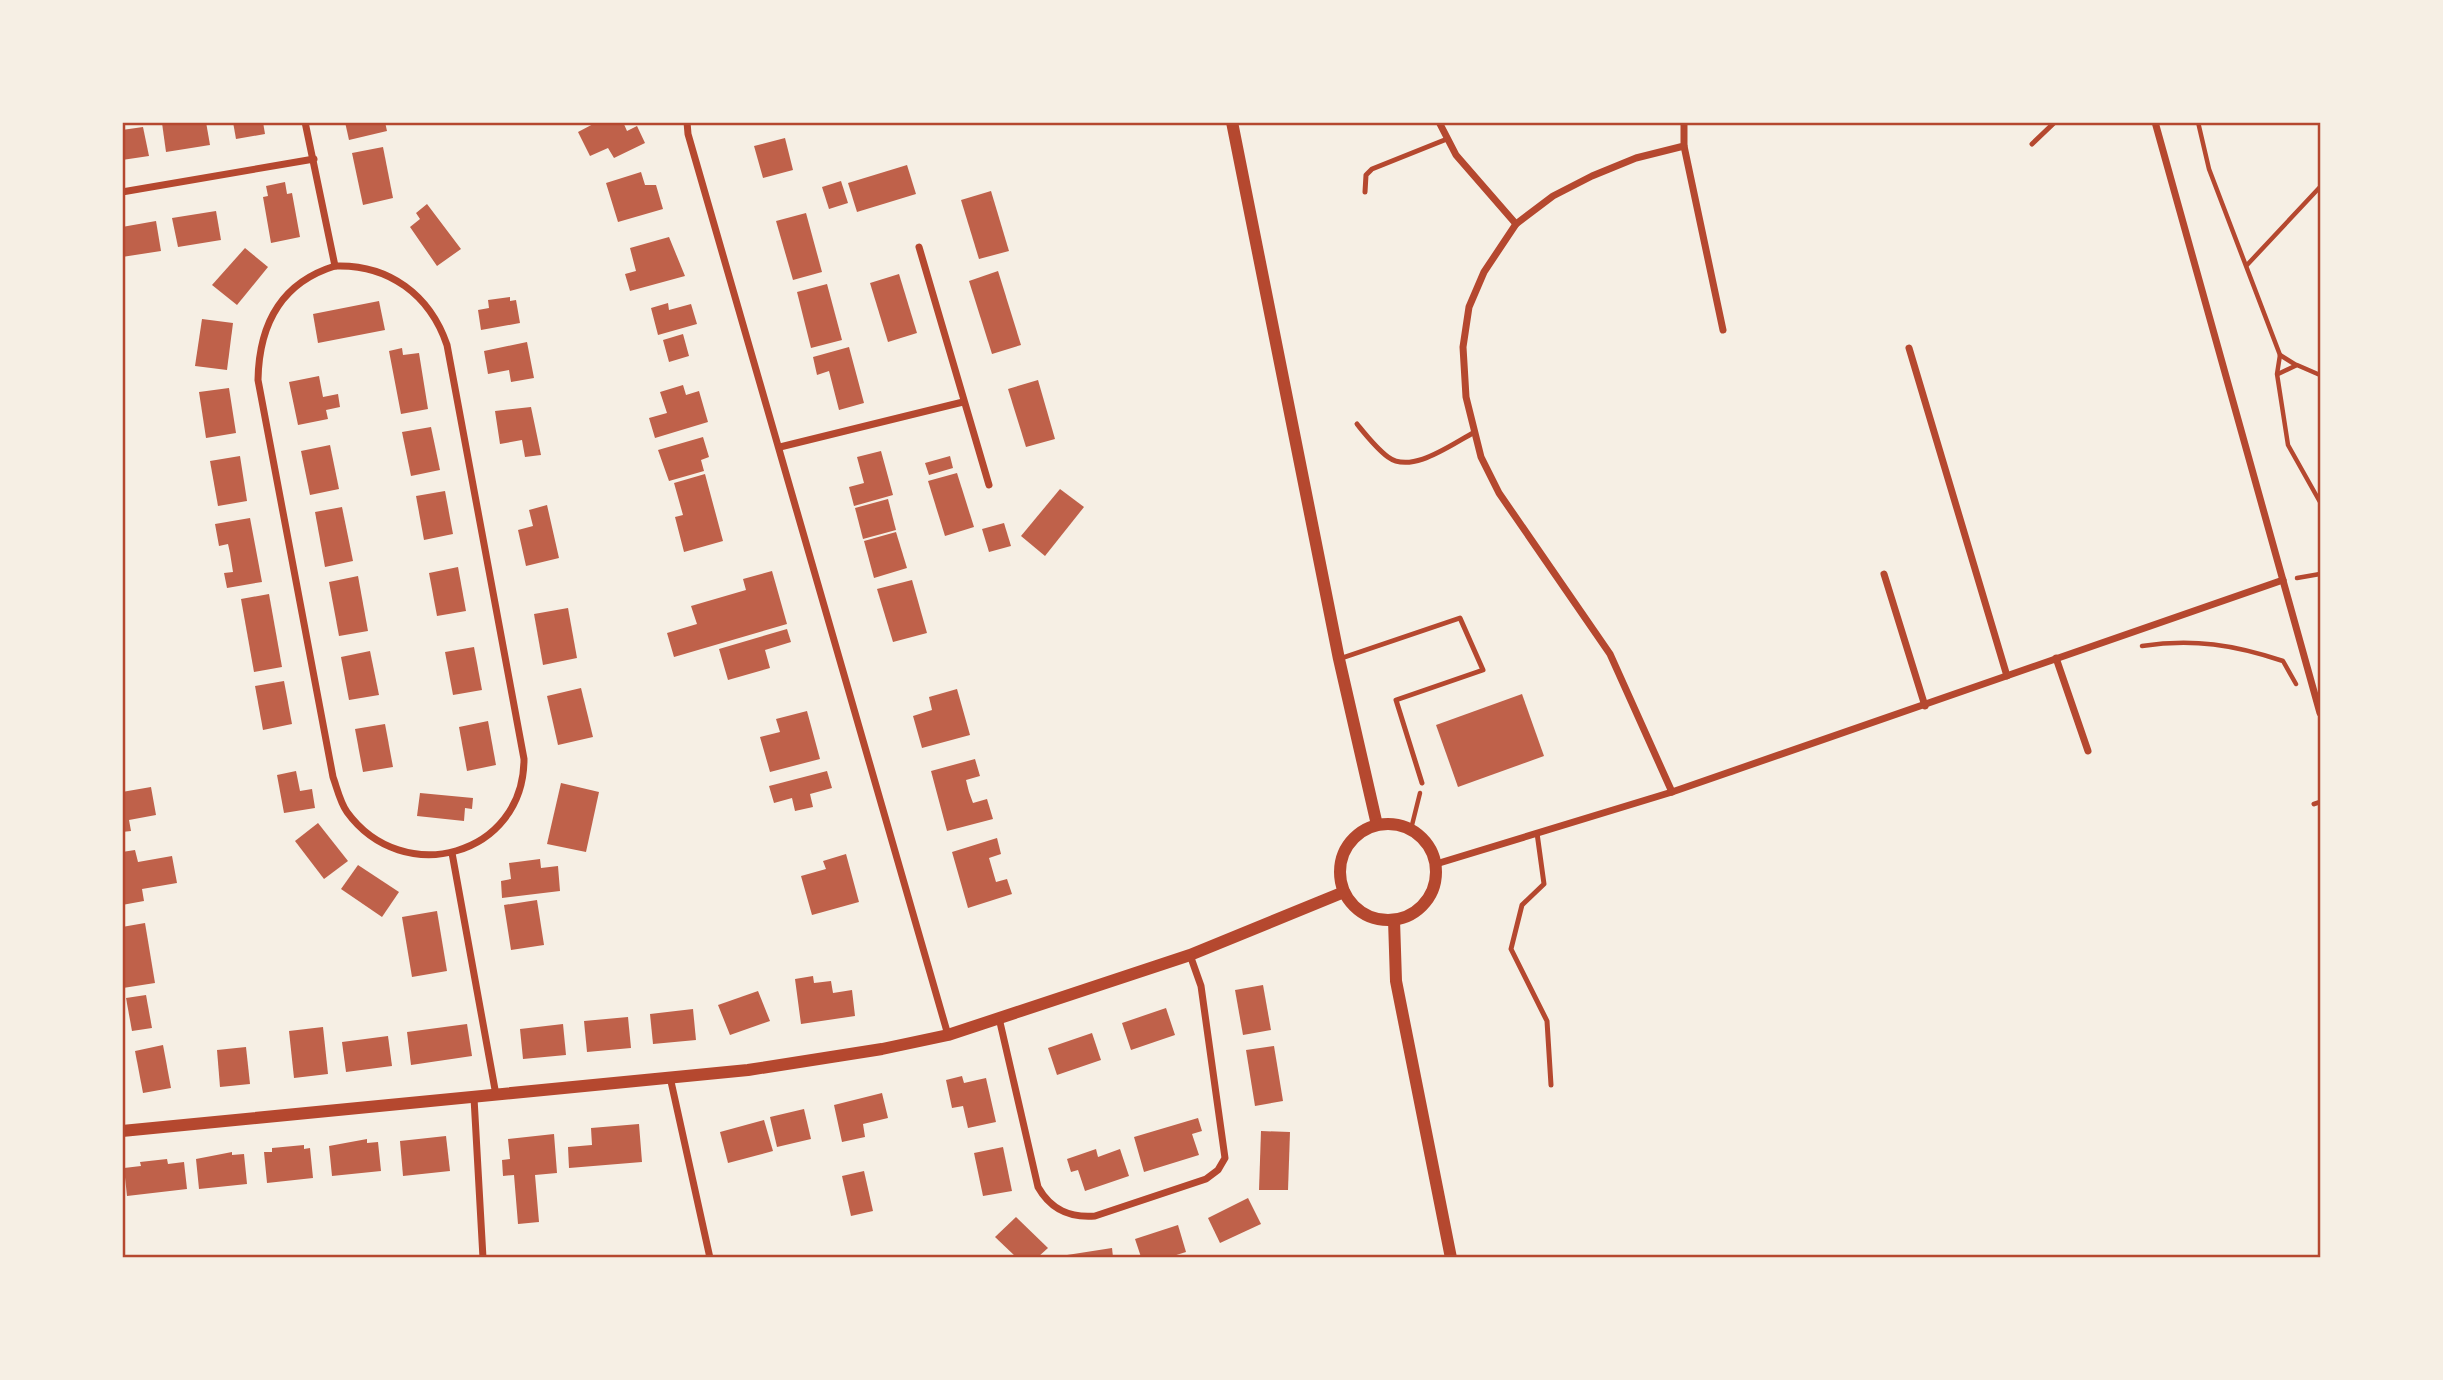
<svg xmlns="http://www.w3.org/2000/svg" width="2443" height="1380" font-family="'PT Sans',sans-serif">
<style>
.building{fill:#bf614a}
.lines{fill:none;stroke-linecap:round;stroke-linejoin:round}
.path{stroke:#b5482f;stroke-width:4.5}
.service{stroke:#b5482f;stroke-width:5}
.minor{stroke:#b5482f;stroke-width:7}
.tertiary{stroke:#b5482f;stroke-width:12}
.neatline{fill:none;stroke:#b5482f;stroke-width:2.5}
</style>
<rect width="100%" height="100%" fill="#f6efe4"/>
<g class="building">
<polygon points="206,122 210,145 166,152 162,123"/>
<polygon points="233,122 263,122 265,134 236,139"/>
<polygon points="345,122 385,122 387,131 349,140"/>
<polygon points="597,122 623,122 627,131 637,126 645,143 614,158 608,148 590,156 578,132"/>
<polygon points="143,127 149,156 122,160 122,130"/>
<polygon points="785,138 793,170 763,178 754,146"/>
<polygon points="383,147 393,198 363,205 352,153"/>
<polygon points="907,165 916,194 857,212 848,183"/>
<polygon points="641,172 645,185 656,185 663,209 618,222 606,183"/>
<polygon points="841,181 848,203 829,209 822,187"/>
<polygon points="285,182 287,194 292,193 300,237 271,243 263,197 268,196 266,186"/>
<polygon points="991,191 1009,251 979,259 961,200"/>
<polygon points="427,204 461,249 437,266 410,227 420,219 416,213"/>
<polygon points="216,211 221,240 178,247 172,218"/>
<polygon points="806,213 822,272 793,280 776,221"/>
<polygon points="156,221 161,251 122,257 122,227"/>
<polygon points="669,237 685,276 630,291 625,274 636,271 630,248"/>
<polygon points="245,248 268,267 237,305 212,285"/>
<polygon points="998,271 1021,345 992,354 969,281"/>
<polygon points="899,274 917,333 888,342 870,283"/>
<polygon points="827,284 842,340 811,348 797,292"/>
<polygon points="510,297 510,301 516,300 520,323 481,330 478,310 489,308 488,300"/>
<polygon points="379,301 385,330 318,343 313,314"/>
<polygon points="668,303 669,310 691,304 697,324 658,335 651,308"/>
<polygon points="202,319 233,323 227,370 195,366"/>
<polygon points="683,334 689,356 669,362 663,340"/>
<polygon points="527,342 534,378 511,382 509,370 488,374 484,351"/>
<polygon points="849,347 864,403 839,410 829,371 817,375 813,357"/>
<polygon points="402,348 403,355 419,353 428,409 401,414 389,351"/>
<polygon points="319,376 323,397 338,394 340,407 326,410 328,419 298,425 289,382"/>
<polygon points="1038,380 1055,439 1026,447 1008,389"/>
<polygon points="683,385 686,395 699,391 708,422 655,438 649,418 667,413 660,392"/>
<polygon points="229,388 236,433 206,438 199,392"/>
<polygon points="531,407 541,455 525,457 522,440 500,444 495,411"/>
<polygon points="431,427 440,470 411,476 402,432"/>
<polygon points="703,437 709,457 701,460 704,471 669,481 658,450"/>
<polygon points="330,445 339,489 310,495 301,451"/>
<polygon points="881,451 893,495 854,506 849,487 864,483 857,457"/>
<polygon points="240,456 247,501 218,506 210,461"/>
<polygon points="950,456 953,468 929,475 925,463"/>
<polygon points="957,473 974,527 945,536 928,481"/>
<polygon points="705,474 723,541 684,552 675,517 683,515 674,483"/>
<polygon points="1060,489 1084,507 1045,556 1021,536"/>
<polygon points="445,491 453,534 424,540 416,496"/>
<polygon points="888,499 896,530 863,539 855,508"/>
<polygon points="547,505 559,558 526,566 518,530 533,526 529,510"/>
<polygon points="342,507 353,561 325,567 315,512"/>
<polygon points="250,518 262,582 227,588 224,573 233,572 230,553 228,544 219,546 215,524"/>
<polygon points="1004,523 1011,546 989,552 982,529"/>
<polygon points="896,532 907,568 874,578 864,541"/>
<polygon points="458,567 466,611 437,616 429,573"/>
<polygon points="772,571 787,624 674,657 667,633 697,624 691,606 746,590 743,579"/>
<polygon points="358,576 368,631 339,636 329,582"/>
<polygon points="912,580 927,633 893,642 877,589"/>
<polygon points="269,594 282,667 254,672 241,599"/>
<polygon points="568,608 577,658 543,665 534,614"/>
<polygon points="787,629 791,642 765,650 770,668 728,680 719,649"/>
<polygon points="474,647 482,690 453,695 445,652"/>
<polygon points="370,651 379,695 349,700 341,657"/>
<polygon points="284,681 292,724 263,730 255,686"/>
<polygon points="581,688 593,737 558,745 547,696"/>
<polygon points="957,689 970,735 922,748 913,716 932,710 929,697"/>
<polygon points="1522,694 1544,756 1458,787 1436,725"/>
<polygon points="807,711 820,759 770,772 760,737 780,732 776,719"/>
<polygon points="488,721 496,765 467,771 459,727"/>
<polygon points="385,724 393,767 363,772 355,729"/>
<polygon points="975,759 980,776 966,780 969,792 973,803 987,799 993,819 947,831 931,771"/>
<polygon points="296,771 300,791 312,789 315,808 284,813 277,775"/>
<polygon points="827,771 832,788 810,794 813,807 795,811 792,798 774,803 769,786"/>
<polygon points="561,783 599,792 586,852 547,844"/>
<polygon points="151,787 156,815 129,820 131,831 122,832 122,792"/>
<polygon points="420,793 473,798 472,809 465,808 464,821 417,816"/>
<polygon points="318,823 348,861 324,879 295,841"/>
<polygon points="997,838 1001,854 989,858 996,882 1007,879 1012,894 968,908 952,852"/>
<polygon points="135,850 138,862 172,856 177,883 142,889 144,901 122,905 122,852"/>
<polygon points="846,854 859,902 812,915 801,876 826,869 823,861"/>
<polygon points="540,859 541,868 558,866 560,891 502,898 501,881 511,879 509,863"/>
<polygon points="358,865 399,892 382,917 341,889"/>
<polygon points="537,900 544,945 511,950 504,905"/>
<polygon points="437,911 447,971 412,977 402,917"/>
<polygon points="145,923 155,983 123,988 122,927"/>
<polygon points="813,976 814,983 831,981 833,993 852,990 855,1016 801,1024 795,979"/>
<polygon points="1263,985 1271,1030 1243,1035 1235,990"/>
<polygon points="758,991 770,1021 730,1035 718,1005"/>
<polygon points="146,995 152,1028 132,1031 126,998"/>
<polygon points="1166,1008 1175,1035 1131,1050 1122,1023"/>
<polygon points="693,1009 696,1040 653,1044 650,1014"/>
<polygon points="628,1017 631,1048 587,1052 584,1021"/>
<polygon points="467,1024 472,1056 411,1065 407,1032"/>
<polygon points="563,1024 566,1055 523,1059 520,1029"/>
<polygon points="323,1027 328,1074 294,1078 289,1031"/>
<polygon points="1092,1033 1101,1060 1057,1075 1048,1048"/>
<polygon points="388,1036 392,1066 346,1072 342,1042"/>
<polygon points="163,1045 171,1088 143,1093 135,1051"/>
<polygon points="1274,1046 1283,1101 1255,1106 1246,1050"/>
<polygon points="246,1047 250,1084 220,1087 217,1050"/>
<polygon points="962,1076 964,1083 986,1078 996,1122 968,1128 963,1106 952,1108 946,1080"/>
<polygon points="882,1093 888,1118 863,1124 865,1137 842,1142 834,1105"/>
<polygon points="804,1109 811,1139 777,1147 770,1117"/>
<polygon points="1198,1118 1202,1131 1192,1134 1199,1155 1144,1172 1134,1137"/>
<polygon points="764,1120 773,1151 728,1163 720,1132"/>
<polygon points="639,1124 642,1162 569,1168 568,1147 592,1145 591,1128"/>
<polygon points="1261,1131 1290,1132 1288,1190 1259,1190"/>
<polygon points="554,1134 557,1173 535,1175 539,1222 518,1224 514,1175 503,1176 502,1160 510,1159 508,1139"/>
<polygon points="446,1136 450,1171 403,1176 400,1141"/>
<polygon points="367,1139 367,1143 378,1142 381,1171 332,1176 329,1146"/>
<polygon points="304,1145 304,1149 310,1148 313,1178 267,1183 264,1152 272,1152 272,1148"/>
<polygon points="1003,1147 1012,1191 983,1196 974,1153"/>
<polygon points="1096,1149 1098,1157 1120,1149 1129,1176 1085,1191 1078,1170 1071,1172 1067,1159"/>
<polygon points="232,1152 232,1155 244,1154 247,1184 199,1189 196,1159"/>
<polygon points="167,1159 168,1164 184,1162 187,1189 127,1196 124,1168 141,1166 140,1162"/>
<polygon points="864,1171 873,1211 851,1216 842,1176"/>
<polygon points="1248,1198 1261,1224 1220,1243 1208,1218"/>
<polygon points="1016,1217 1048,1248 1038,1257 1016,1257 995,1237"/>
<polygon points="1178,1225 1186,1252 1170,1257 1141,1257 1135,1239"/>
<polygon points="1112,1248 1113,1257 1068,1257 1067,1255"/>
</g>
<g class="lines">
<g class="path">
<polyline points="2198,122 2209,169 2280,355 2277,374 2288,445 2320,502"/>
<polyline points="2247,265 2320,187"/>
<polyline points="2280,355 2296,365"/>
<polyline points="2278,374 2297,365 2320,375"/>
<polyline points="2297,578 2320,574"/>
<path d="M2142,646C2193,638 2235,645 2283,661L2296,684"/>
<polyline points="1411,829 1420,793"/>
</g>
<g class="service">
<polyline points="2032,144 2055,122"/>
<polyline points="1365,192 1366,175 1372,169 1447,139"/>
<path d="M1357,424C1366,435 1376,448 1388,457C1412,475 1453,443 1475,432"/>
<polyline points="1339,659 1460,618 1483,670 1396,700 1422,783"/>
<polyline points="2314,804 2320,802"/>
<polyline points="1537,833 1544,884 1522,905 1511,949 1547,1021 1551,1085"/>
</g>
<g class="minor">
<polyline points="305,122 335,266"/>
<polyline points="687,122 688,134 948,1035"/>
<polyline points="1439,122 1456,155 1516,224"/>
<polyline points="2155,122 2320,713"/>
<polyline points="1684,146 1723,330"/>
<polyline points="122,192 314,159"/>
<polyline points="919,247 989,485"/>
<path d="M335,266C389,264 430,295 447,345L524,759C524,856 403,889 347,812C340,802 337,788 333,777L258,380C259,325 280,283 335,266Z"/>
<polyline points="1909,348 2007,676"/>
<polyline points="780,447 963,402"/>
<polyline points="1884,574 1925,706"/>
<polyline points="2056,658 2088,751"/>
<polyline points="1672,792 1610,654 1499,493 1481,457 1466,397 1463,347 1469,307 1484,272 1516,224 1553,196 1592,176 1636,158 1684,146 1684,122"/>
<polyline points="452,853 496,1095"/>
<polyline points="1436,864 1672,792 2283,580"/>
<path d="M999,1018L1038,1187C1051,1210 1070,1218 1095,1216L1206,1179L1218,1170L1225,1158L1201,986L1190,955"/>
<polyline points="670,1077 710,1258"/>
<polyline points="474,1098 483,1258"/>
</g>
<g class="tertiary">
<polyline points="1232,122 1339,659 1377,825"/>
<circle cx="1388" cy="872" r="48"/>
<polyline points="1394,920 1396,981 1451,1258"/>
<polyline points="122,1131 748,1070 882,1049 948,1035 1190,955 1344,892"/>
</g>
</g>
<rect width="2443" height="1380" fill="none" stroke="#f6efe4" stroke-width="248"/>
<rect x="124" y="124" width="2195" height="1132" class="neatline"/>
</svg>
